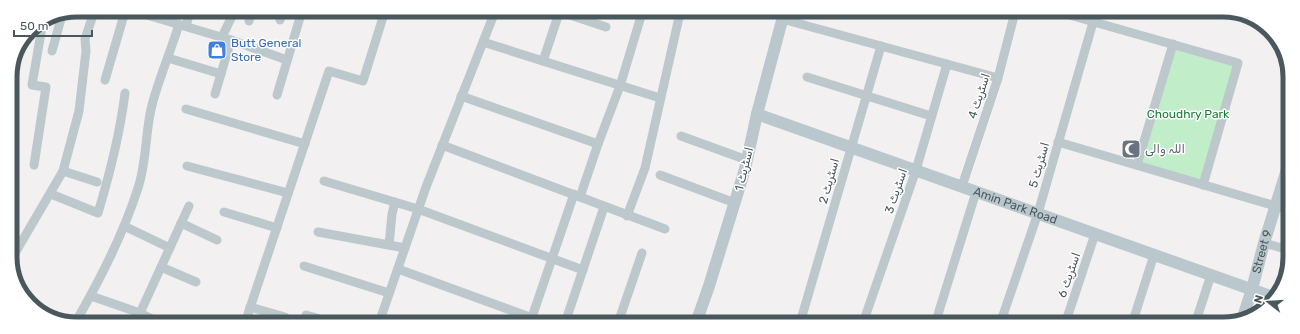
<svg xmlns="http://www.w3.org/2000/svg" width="1300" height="334" font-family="Rubik,Vazirmatn,sans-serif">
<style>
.green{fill:#c1edc9}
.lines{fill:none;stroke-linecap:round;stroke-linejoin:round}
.street{stroke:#bdc8cc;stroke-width:9}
.secondary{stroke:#bac8ce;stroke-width:12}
.labels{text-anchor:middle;stroke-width:3;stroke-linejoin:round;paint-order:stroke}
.shop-label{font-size:12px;fill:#366cbe;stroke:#fff;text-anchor:start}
.street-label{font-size:12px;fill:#49585d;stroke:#fff}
.park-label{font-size:12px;fill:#1c7c38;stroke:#fff}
.worship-label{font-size:12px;fill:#5b616d;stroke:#fff;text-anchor:start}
.rim{fill:none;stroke:#49585d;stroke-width:5}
</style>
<rect width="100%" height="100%" fill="#f2f0f1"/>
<polygon class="green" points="1173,44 1238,63 1203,185 1137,165"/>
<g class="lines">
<g class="street">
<polyline points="1059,12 1238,63 1203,185"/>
<polyline points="564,13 606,27"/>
<polyline points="147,15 231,40 287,60"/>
<polyline points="782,19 998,78"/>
<polyline points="280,20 282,14"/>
<polyline points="249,21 251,14"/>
<polyline points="186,26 189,15"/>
<polyline points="222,37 233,14"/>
<polyline points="483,42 660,98"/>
<polyline points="52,51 62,15"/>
<polyline points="168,58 221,74"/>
<polyline points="543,61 559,13"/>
<polyline points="807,77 931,116"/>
<polyline points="105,80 124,15"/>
<polyline points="215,94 231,40"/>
<polyline points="277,95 301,14"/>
<polyline points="461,96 598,144"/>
<polyline points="186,109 305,144"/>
<polyline points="681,136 747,160"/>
<polyline points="1058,142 1289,210"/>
<polyline points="442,145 665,229"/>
<polyline points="34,165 46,87 32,85 43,21"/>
<polyline points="1137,165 1173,44"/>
<polyline points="187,166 288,193"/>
<polyline points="63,171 79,111 86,51 85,39 93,15"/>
<polyline points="660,175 735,203"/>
<polyline points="324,181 418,209 583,270"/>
<polyline points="962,186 998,78 1015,12"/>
<path d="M51,194L98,213C110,173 120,134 125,93"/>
<polyline points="580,197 598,144 620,86 642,13"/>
<polyline points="224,212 277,228"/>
<polyline points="627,216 645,168 680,13"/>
<polyline points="181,223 217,240"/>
<polyline points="124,226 170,248"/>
<polyline points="318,232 405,248"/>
<polyline points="1264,243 1289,250"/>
<polyline points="389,245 392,214 395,202"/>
<polyline points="11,260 63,171 97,182"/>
<polyline points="304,266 389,293"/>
<polyline points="161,267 196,282"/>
<polyline points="398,269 546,323"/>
<polyline points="91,296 140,313 160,323"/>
<polyline points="250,307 285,317"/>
<polyline points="140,313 189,206"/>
<polyline points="306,315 334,323"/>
<polyline points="1002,317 1022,324"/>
<path d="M75,323C100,280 123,235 138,188C147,161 145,132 152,105C159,78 171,51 179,24"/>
<polyline points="245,323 329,71 363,81 384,14"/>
<polyline points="379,323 426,187 494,14"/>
<polyline points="530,323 574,194"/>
<polyline points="565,323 604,207"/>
<polyline points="618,323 642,253"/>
<polyline points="800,323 881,46"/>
<polyline points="863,323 916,170 947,64"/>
<polyline points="935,324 976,192"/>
<polyline points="1000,324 1038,213 1096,12"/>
<polyline points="1065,324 1095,234"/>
<polyline points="1132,324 1154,255"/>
<polyline points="1195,324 1211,275"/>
</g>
<g class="secondary">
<path id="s1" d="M757,114L1273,297"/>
<path id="s2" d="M1243,317L1252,289L1264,243L1289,163"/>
<polyline points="696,323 709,286 745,169 757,114 784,13"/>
</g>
</g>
<defs>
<symbol id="shop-square" viewBox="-11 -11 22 22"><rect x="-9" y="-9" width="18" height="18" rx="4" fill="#3f7fe0" stroke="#fff"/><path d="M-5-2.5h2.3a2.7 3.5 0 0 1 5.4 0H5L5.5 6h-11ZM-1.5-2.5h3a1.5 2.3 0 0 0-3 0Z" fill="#fff"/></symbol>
<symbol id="mosque-square" viewBox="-11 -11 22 22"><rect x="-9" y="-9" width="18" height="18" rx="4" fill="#6b7280" stroke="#fff"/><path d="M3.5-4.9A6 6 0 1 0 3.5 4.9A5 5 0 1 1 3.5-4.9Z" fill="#fff"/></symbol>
</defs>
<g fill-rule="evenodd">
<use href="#shop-square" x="206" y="39" width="22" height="22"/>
<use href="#mosque-square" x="1120" y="138" width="22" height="22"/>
</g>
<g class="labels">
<g class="shop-label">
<text x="231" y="47">Butt General<tspan x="231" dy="14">Store</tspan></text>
</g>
<g class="street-label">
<text transform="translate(979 96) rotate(-72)" y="4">اسٹریٹ 4</text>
<text transform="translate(1039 165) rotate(-74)" y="4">اسٹریٹ 5</text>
<text transform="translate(744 169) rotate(-76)" y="4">اسٹریٹ 1</text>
<text transform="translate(829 181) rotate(-74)" y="4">اسٹریٹ 2</text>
<text transform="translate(896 191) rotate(-71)" y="4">اسٹریٹ 3</text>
<text dy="4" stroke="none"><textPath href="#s1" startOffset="274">Amin Park Road</textPath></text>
<text dy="4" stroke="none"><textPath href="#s2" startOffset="68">Street 9</textPath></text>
<text transform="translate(1069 275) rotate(-71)" y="4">اسٹریٹ 6</text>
</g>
<g class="park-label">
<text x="1188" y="118">Choudhry Park</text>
</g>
<g class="worship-label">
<text x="1145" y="153">اللہ والی</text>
</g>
</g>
<path d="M0 0H1300V334H0ZM77 17H1223A60 60 0 0 1 1283 77V257A60 60 0 0 1 1223 317H77A60 60 0 0 1 17 257V77A60 60 0 0 1 77 17Z" fill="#fff" fill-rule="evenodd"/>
<path class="rim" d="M77 17H1223A60 60 0 0 1 1283 77V257A60 60 0 0 1 1223 317H77A60 60 0 0 1 17 257V77A60 60 0 0 1 77 17Z"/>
<g transform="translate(1268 302) rotate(287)" stroke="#ffffff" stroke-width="3" paint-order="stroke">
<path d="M0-3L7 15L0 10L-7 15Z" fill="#49585d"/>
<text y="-6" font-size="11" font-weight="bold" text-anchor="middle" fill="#49585d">N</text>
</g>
<path d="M14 30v6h78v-6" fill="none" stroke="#49585d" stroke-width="2"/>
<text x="20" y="30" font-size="12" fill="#49585d" stroke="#ffffff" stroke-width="3" paint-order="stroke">50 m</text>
</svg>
